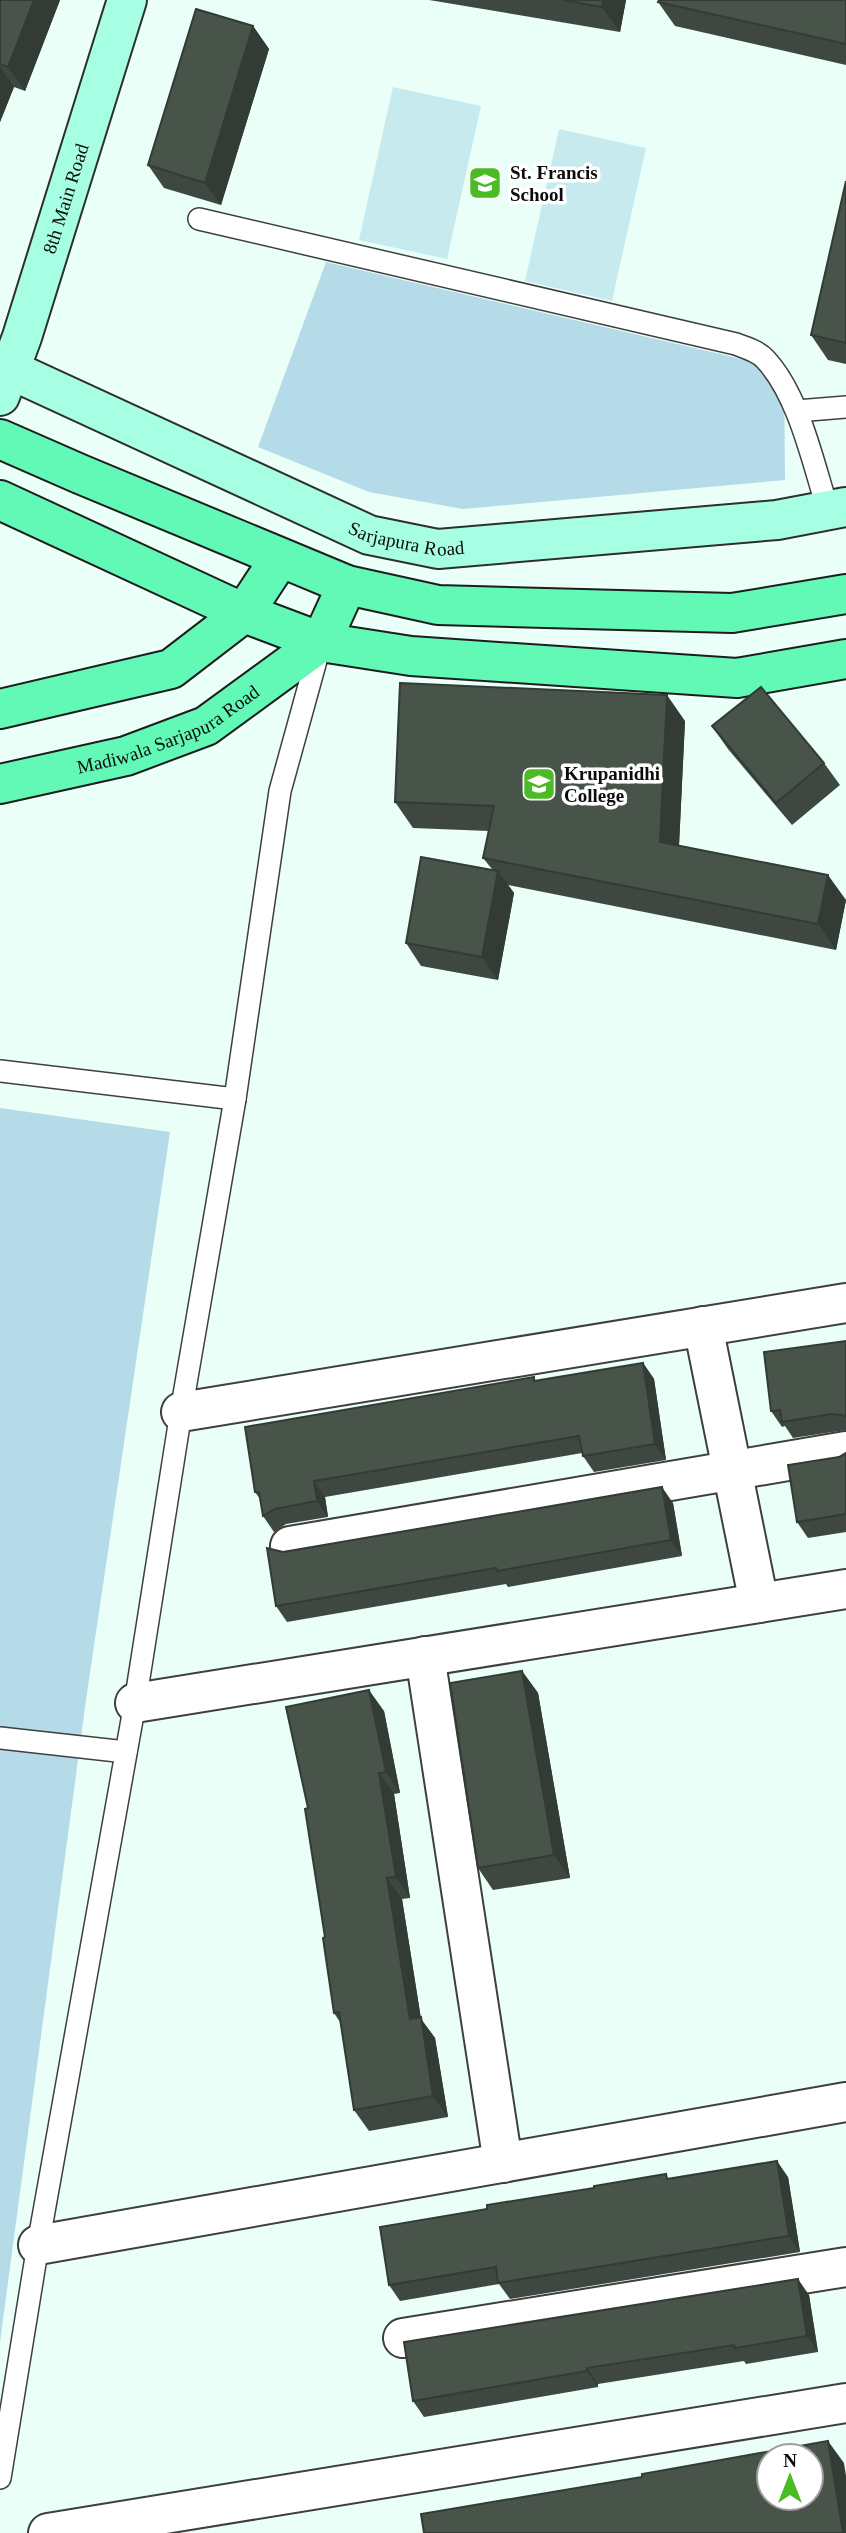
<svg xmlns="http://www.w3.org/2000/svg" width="846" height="2533" font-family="'Times New Roman',serif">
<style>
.green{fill:#b5dae8}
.pitch{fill:#c7eaef}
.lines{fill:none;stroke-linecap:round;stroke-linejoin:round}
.lane-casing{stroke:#3f3f3f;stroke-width:24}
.street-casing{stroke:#3f3f3f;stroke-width:42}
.secondary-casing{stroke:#2e2e2e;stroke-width:42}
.primary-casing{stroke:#1d1d1d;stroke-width:42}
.lane{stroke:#fff;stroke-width:21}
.street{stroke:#fff;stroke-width:38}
.secondary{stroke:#a6fee3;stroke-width:38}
.primary{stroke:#62f8b5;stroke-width:38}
.wall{fill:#3e4840}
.shaded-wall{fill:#323b34}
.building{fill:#48544a;stroke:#323b34;stroke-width:2;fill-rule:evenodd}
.labels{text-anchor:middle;stroke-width:7;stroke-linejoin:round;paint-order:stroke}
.poi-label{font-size:19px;font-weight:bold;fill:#0c0c0c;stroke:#fff;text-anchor:start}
.street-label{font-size:19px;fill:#0c0c0c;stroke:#fff}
</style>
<rect width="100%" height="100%" fill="#eafff7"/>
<g class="green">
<polygon points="326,262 784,369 785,480 463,509 369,492 258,447"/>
<polygon points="0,1108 170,1132 86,1700 0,2342"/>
</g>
<g class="pitch">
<polygon points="393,87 481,106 447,259 359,240"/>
<polygon points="559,129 646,148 612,301 525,281"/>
</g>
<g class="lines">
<defs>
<g id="lane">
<path d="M199,219L736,344C746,348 758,351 765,359C799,395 813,463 828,510"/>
<polyline points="797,411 846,407"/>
<polyline points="0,1071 235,1099"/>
<polyline points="0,1738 126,1752"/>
<polyline points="0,2478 38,2245 135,1703 181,1412 235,1099 280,791 320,646"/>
</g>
<g id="street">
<polyline points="703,1326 759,1603"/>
<polyline points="181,1412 846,1303"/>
<polyline points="290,1546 846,1451"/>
<polyline points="425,1656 503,2163"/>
<polyline points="135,1703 846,1589"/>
<polyline points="38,2245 846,2102"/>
<polyline points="403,2338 846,2267"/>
<polyline points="48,2533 846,2403"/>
</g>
<g id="secondary">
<path id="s1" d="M11,370L369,535L438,549L777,520L846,507"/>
<path id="s2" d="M0,396L22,337L127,0"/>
</g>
<g id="primary">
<polyline points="0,439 80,474 347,585 438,605 732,613 846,594"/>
<polyline points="0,500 244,613 321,642 411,656 737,678 846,659"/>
<polyline points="0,709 171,669 244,613 280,558"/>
<path id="s3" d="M0,784L126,756L206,726L321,642L347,585"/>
</g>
</defs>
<use href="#lane" class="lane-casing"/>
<use href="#street" class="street-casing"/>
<use href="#secondary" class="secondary-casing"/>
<use href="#primary" class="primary-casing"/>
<use href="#lane" class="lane"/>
<use href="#street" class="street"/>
<use href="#secondary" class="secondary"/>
<use href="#primary" class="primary"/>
</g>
<g class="wall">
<polygon points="0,0 60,0 25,91 14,87 0,122"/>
<polygon points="429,0 626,0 620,32"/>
<polygon points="846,0 846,65 675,26 658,2"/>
<polygon points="253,26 269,49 221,205 164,188 148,165"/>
<polygon points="846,181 846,364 828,360 811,335"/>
<polygon points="685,721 679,845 846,900 836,950 508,885 514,893 498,980 421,966 406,943 492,869 483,858 489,831 413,828 395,802"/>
<polygon points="712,726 824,763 840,785 792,825 728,749"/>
<polygon points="846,1341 846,1430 793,1438 785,1426 782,1427 771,1411"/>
<polygon points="643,1363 654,1379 666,1460 594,1472 583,1456 582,1453 325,1497 328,1517 286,1524 274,1532 263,1516 260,1499 255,1492 534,1377 536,1381"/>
<polygon points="846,1453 846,1532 808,1538 797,1522 839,1457"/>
<polygon points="673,1503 682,1556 508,1587 506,1584 287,1622 276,1606 283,1552"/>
<polygon points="522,1671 538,1693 570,1878 493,1890 478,1868"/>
<polygon points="384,1711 400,1793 394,1794 410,1898 402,1899 421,2019 435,2038 448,2117 369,2131 354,2110 340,2022 334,2013 325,1937"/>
<polygon points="788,2177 800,2252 510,2299 499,2284 400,2301 389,2285 670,2179"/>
<polygon points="809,2295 818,2352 746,2364 744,2361 598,2384 598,2387 424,2417 413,2401"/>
</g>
<g class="shaded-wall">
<polygon points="34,0 60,0 25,91 8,67"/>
<polygon points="603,0 626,0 620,32 602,7"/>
<polygon points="253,26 269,49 221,205 205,183"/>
<polygon points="0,67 14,87 0,122"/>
<polygon points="667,695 685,721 678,867 660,842"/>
<polygon points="498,871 514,893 498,980 482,957"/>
<polygon points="828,875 846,900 836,950 818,924"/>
<polygon points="643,1363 654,1379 666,1460 655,1444"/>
<polygon points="314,1481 325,1497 328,1517 317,1501"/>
<polygon points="662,1487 673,1503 682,1556 671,1540"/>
<polygon points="522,1671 538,1693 570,1878 554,1855"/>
<polygon points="369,1690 384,1711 400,1793 386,1772"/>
<polygon points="379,1773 394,1794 410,1898 396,1877"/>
<polygon points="387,1878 402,1899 421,2019 435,2038 448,2117 433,2096 410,2019"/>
<polygon points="777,2161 788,2177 800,2252 789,2236"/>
<polygon points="798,2279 809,2295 818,2352 807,2336"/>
<polygon points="587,2368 598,2384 598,2387 587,2371"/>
<polygon points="828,2441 844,2463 846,2476 846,2533 843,2533"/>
</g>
<g class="building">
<polygon points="0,0 34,0 8,67 0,64"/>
<polygon points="563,0 603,0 602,7"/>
<polygon points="659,0 846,0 846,44 658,2"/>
<polygon points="196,9 253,26 205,183 148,165"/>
<polygon points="846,181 846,343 811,335"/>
<polygon points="400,683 667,695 660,842 828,875 818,924 483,858 494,806 395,802"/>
<polygon points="761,687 824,763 776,803 712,726"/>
<polygon points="421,857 498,871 482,957 406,943"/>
<polygon points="846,1341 846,1417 842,1415 831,1414 782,1422 780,1410 771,1411 764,1352"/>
<polygon points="643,1363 655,1444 583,1456 579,1436 314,1481 317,1501 275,1509 263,1516 259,1492 255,1492 245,1427 534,1377 534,1381"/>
<polygon points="846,1453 846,1514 797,1522 788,1465 839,1457"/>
<polygon points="662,1487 671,1540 497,1571 496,1568 276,1606 267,1548 283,1552"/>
<polygon points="522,1671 554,1855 478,1868 450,1683"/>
<polygon points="369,1690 386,1772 379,1773 396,1877 387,1878 410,2019 421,2017 433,2096 354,2110 339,2012 334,2013 323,1938 325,1937 305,1809 308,1808 286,1707"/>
<polygon points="777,2161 789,2236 498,2283 496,2267 389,2285 380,2227 487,2209 487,2205 594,2188 594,2186 666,2174 667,2179"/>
<polygon points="798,2279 807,2336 735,2348 734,2345 587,2368 587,2371 413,2401 404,2342"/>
<path d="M828,2441L843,2533H424L421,2514L642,2477V2474ZM769,2456H811V2498H769Z"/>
</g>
<defs>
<symbol id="school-square" viewBox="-11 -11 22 22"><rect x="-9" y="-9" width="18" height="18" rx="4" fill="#4aba25" stroke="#fff"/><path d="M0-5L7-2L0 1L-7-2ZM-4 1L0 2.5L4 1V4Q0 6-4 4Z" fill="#fff"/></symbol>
<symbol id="university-square" viewBox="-11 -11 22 22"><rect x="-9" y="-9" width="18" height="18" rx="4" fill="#4aba25" stroke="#fff"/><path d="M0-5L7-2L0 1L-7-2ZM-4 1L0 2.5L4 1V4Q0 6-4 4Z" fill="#fff"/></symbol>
</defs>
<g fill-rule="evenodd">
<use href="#school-square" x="466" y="164" width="38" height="38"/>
<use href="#university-square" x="520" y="765" width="38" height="38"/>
</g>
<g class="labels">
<g class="poi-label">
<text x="510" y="179">St. Francis<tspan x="510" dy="22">School</tspan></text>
<text x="564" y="780">Krupanidhi<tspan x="564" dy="22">College</tspan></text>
</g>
<g class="street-label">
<text dy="7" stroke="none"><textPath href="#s2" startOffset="208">8th Main Road</textPath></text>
<text dy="7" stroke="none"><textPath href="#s1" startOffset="432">Sarjapura Road</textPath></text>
<text dy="7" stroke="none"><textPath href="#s3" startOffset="178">Madiwala Sarjapura Road</textPath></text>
</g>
</g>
<g transform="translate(790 2477)"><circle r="33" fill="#ffffff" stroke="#9e9e9e" stroke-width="2"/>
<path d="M0-5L12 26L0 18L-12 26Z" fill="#4aba25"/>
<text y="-10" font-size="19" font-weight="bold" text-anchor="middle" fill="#0c0c0c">N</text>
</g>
</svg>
